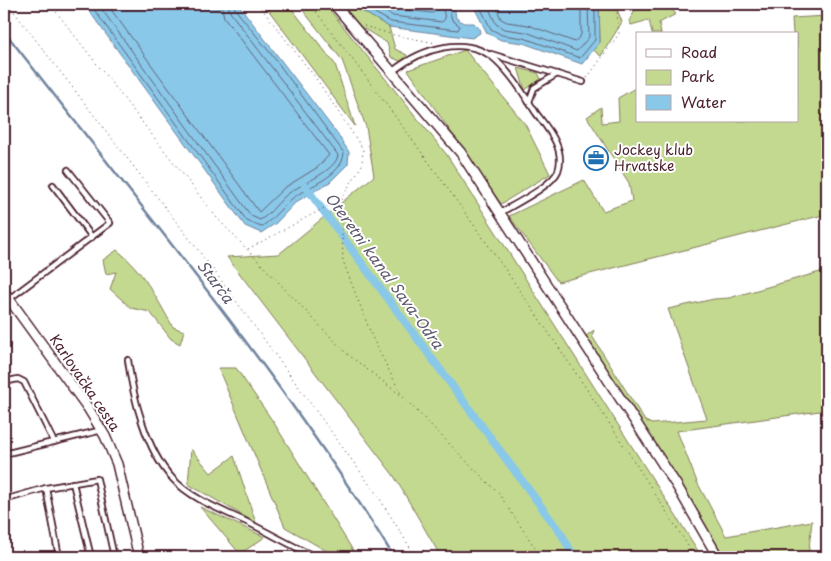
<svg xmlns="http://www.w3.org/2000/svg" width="831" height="561" font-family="'Playpen Sans',sans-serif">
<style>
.green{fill:#c2d98f;stroke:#867c5d}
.water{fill:#89c8e9;stroke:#70849d}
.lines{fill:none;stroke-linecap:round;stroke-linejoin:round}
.shore{stroke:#636377;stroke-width:1}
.stream{stroke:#70849d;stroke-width:2.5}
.canal{stroke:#89c8e9;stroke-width:8}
.service-casing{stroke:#4a1f2b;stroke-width:8}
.minor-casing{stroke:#4a1f2b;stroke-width:12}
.path{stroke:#4a1f2b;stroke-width:1;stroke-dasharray:1 4;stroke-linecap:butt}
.service{stroke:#fff;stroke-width:4.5}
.minor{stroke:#fff;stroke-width:9}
.labels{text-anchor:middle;stroke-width:4;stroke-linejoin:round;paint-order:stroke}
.poi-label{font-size:14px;fill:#4a1f2b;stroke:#fff;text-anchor:start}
.street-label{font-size:14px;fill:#4a1f2b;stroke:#fff}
.water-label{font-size:15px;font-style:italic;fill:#605a6e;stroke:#fff}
</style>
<rect width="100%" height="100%" fill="#fff"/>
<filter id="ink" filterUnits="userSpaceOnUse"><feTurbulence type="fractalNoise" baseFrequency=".02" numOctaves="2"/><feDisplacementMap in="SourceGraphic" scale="10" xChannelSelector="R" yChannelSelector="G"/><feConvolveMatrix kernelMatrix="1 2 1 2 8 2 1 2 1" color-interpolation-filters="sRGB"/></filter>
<g filter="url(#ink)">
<g class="green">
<polygon points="264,4 288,4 335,64 355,126"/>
<polygon points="298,4 325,4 447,155 702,557 441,557 394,476 227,257 279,254 374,176 366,127 342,60"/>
<polygon points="341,4 358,4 362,11 389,27 395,49 407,55 402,62 391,57 387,43 361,27"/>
<polygon points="599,4 615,4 622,22 601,56 593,50 600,42"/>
<polygon points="639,4 666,4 676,14 659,23 661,34 652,34 649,20 631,25 629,21"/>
<polygon points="827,16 827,214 558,282 509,216 584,180 603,211 632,201 629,183 587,117 601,107 602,123 619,121 618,98 637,87 637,121 797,121 797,34 793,34 792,18"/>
<polygon points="465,50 525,124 550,174 501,204 408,70"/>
<polygon points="518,68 538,73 541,79 525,90"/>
<path d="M117,250C143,270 157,299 173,327L184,331L180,344L171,339L150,312L131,308L110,289L116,272L106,274L103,260Z"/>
<polygon points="827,270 827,410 677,431 697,482 726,536 812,521 808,557 722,557 586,336 594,330 592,336 645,421 652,424 707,419 668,309 714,299 729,298"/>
<polygon points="218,368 236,368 274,423 357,557 337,557 285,527"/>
<polygon points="191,449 211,473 234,456 256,523 188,484"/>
<polygon points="200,507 265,537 240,554"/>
</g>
<g class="water">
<polygon points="84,4 238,4 338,135 349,152 348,164 330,182 296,202 276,223 261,233 245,226"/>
<polygon points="358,4 454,4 456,18 464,23 474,23 479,28 480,33 472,38 389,27 362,11"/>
<polygon points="477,4 599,4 600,42 582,64 523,43 501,40 487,33 475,9"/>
</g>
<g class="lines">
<g class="shore">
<path d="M90,4L247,221L261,227C274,219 281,207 293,198C309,185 342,177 344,153L275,59L235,9L234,4"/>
<path d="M98,4L251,216L260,220C272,213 278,201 289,193C301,184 336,171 338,155L230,12L228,4"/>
<polyline points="107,4 259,212 284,188 318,167 329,155 224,17 221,4"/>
<polyline points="364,4 366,8 391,22 458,30 460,26 452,20 448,4"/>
<polyline points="372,4 393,16 442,22 445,19 442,4"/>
<polyline points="386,4 395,9 433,13 435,11 435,4"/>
<polyline points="481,4 481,9 491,29 502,35 524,38 580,58 595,40 595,4"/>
<polyline points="487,4 496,24 504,29 526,32 577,51 589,37 588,4"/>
<polyline points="495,4 501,19 507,22 528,25 575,42 581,35 581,4"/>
</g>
<path class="stream" d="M4,31C138,203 279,372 394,557"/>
<polyline class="canal" points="305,186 562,535 574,557"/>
<defs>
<g id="service">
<polyline points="491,54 583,82"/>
<path d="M393,71C421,49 467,33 497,61C513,76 524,95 536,113C548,129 566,149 558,171C552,186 515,204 500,213"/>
<polyline points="529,102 534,88 557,74"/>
<polyline points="53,185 92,237"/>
<polyline points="9,299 110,223 68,170"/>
<path d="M128,360C133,397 146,450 172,478C192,500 224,511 251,524C273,535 294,547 316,557"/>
<polyline points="4,382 18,379 24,382 54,442"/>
<polyline points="4,454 102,430"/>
<polyline points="73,483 91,557"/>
<polyline points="46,488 97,479 114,557"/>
<polyline points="4,500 46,488 59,557"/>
</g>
<g id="minor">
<polyline points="334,4 461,153 677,486 718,557"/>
<polyline points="4,292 88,408 105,436 117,464 139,557"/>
</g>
</defs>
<use href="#service" class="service-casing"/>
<use href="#minor" class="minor-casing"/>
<g class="path">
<polyline points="8,4 212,268 378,496 416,557"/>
<polyline points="50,4 217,218 346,353 403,397 499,494 541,557"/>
<polyline points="258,4 315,77 363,149 362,165 341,199 343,261 373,339 402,396"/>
<path d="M310,4C448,182 576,367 695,557"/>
<polyline points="364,26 394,35 436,43"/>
<polyline points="587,78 619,34 616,4"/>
<polyline points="248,249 341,199"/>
</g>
<use href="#service" class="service"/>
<use href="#minor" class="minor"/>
</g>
</g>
<defs>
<symbol id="office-ring" viewBox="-11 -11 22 22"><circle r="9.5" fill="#fff" stroke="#1f6fb2" stroke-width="1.5"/><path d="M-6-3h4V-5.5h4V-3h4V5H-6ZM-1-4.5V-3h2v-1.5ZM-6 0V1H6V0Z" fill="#1f6fb2"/></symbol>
</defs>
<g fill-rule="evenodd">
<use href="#office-ring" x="582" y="144" width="28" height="28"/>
</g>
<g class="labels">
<g class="poi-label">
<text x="614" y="155">Jockey klub<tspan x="614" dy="16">Hrvatske</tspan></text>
</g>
<g class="street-label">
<text transform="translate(85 383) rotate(56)" y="5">Karlovačka cesta</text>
</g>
<g class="water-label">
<text transform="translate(384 271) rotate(54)" y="5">Oteretni kanal Sava-Odra</text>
<text transform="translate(215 282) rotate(53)" y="5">Starča</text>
</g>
</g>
<rect width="831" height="561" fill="none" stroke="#fff" stroke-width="20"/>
<rect x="10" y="10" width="811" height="541" fill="none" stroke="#4a1f2b" stroke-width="2" filter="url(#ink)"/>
<rect x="636" y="32" width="162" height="90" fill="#ffffff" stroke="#b7a5aa"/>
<rect x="646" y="49" width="25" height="8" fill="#ffffff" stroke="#b7a5aa"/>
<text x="681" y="58" font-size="15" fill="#4a1f2b">Road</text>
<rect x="646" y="70" width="25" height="15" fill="#c2d98f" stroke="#b7a5aa"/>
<text x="681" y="82" font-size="15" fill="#4a1f2b">Park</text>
<rect x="646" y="95" width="25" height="15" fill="#89c8e9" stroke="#b7a5aa"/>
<text x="681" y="108" font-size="15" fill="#4a1f2b">Water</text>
</svg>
